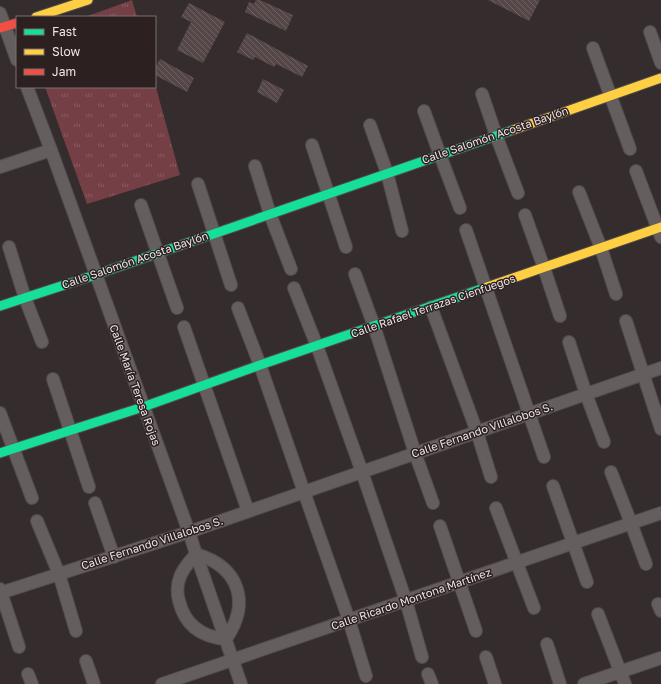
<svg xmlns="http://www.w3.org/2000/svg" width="661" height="684" font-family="'Golos Text',sans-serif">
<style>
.park{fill:url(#park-tufts)}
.building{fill:url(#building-back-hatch)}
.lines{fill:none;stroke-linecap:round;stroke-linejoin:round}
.street-casing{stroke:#524b4c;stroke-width:14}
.fast-casing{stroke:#524b4c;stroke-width:11}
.slow-casing{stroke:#524b4c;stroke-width:11}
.jam-casing{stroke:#524b4c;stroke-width:11}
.street{stroke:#645e5e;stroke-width:12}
.fast{stroke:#16e098;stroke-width:9}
.slow{stroke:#ffcf43;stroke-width:9}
.jam{stroke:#f24e42;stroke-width:9}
.labels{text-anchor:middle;stroke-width:3;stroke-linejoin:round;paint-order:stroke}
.street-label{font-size:11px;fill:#eee5e6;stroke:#2c2021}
</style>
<defs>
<pattern id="park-tufts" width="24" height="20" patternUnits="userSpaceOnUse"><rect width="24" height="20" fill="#753f46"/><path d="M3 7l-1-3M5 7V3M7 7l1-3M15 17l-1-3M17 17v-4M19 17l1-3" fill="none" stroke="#895b61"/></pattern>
<pattern id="building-back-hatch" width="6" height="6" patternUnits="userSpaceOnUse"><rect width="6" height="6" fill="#554648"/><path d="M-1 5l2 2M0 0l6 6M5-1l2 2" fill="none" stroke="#6e6162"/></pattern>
</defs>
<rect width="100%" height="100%" fill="#342c2d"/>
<g class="park">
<polygon points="132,0 137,17 85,17"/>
<polygon points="155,84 180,175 87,204 45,87 155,87"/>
</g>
<g class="building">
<polygon points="256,0 260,0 293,15 286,31 245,12 249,2 254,4"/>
<polygon points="488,0 540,0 529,21"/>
<polygon points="189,3 225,22 203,63 177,50 191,22 181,17"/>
<polygon points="247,33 308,66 302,77 276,64 274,67 255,57 253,60 237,52"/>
<polygon points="160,59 194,78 187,92 155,75 155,68"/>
<polygon points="263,79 284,90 277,103 257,92"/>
</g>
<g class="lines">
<defs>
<g id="street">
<polyline points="0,13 17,60"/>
<polyline points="650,32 661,63"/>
<polyline points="593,48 630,149"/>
<polyline points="27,87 51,150 189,532 196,554 241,684"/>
<polyline points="482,94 496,135 518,193"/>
<polyline points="424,111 440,155 460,208"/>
<polyline points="370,125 387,173 402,231"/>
<polyline points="312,145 346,247"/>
<polyline points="255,166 270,214 291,269"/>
<polyline points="0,167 51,150"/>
<polyline points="636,171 661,237"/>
<polyline points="198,184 231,285"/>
<polyline points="579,192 601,248 616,294"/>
<polyline points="141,205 177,308"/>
<polyline points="525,215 544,268 560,316"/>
<polyline points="466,230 544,457"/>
<polyline points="9,247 25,298 42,342"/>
<polyline points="355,274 374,326 415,453 433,503"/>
<polyline points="294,288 317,346 362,472 406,601 422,657"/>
<polyline points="431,307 477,432 491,477"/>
<polyline points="238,308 260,365 304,492 349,620 366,676"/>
<polyline points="626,321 661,429"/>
<polyline points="184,327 248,511"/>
<polyline points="569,342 586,394 604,442"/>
<polyline points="53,379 89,487"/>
<polyline points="0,413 32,498"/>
<polyline points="611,472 631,523 646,564"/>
<polyline points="553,486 587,582"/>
<polyline points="95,503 114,557"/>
<polyline points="496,508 534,608"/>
<polyline points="37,521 59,574 76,631"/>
<polyline points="440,526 476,631"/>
<path d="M196,554C239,567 251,602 226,639C201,637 185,625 179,601C177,594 177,584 180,577C183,568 190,561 196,554Z"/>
<polyline points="0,589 19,647"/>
<polyline points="0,593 189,532 661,368"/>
<polyline points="658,604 661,611"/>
<polyline points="598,614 625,684"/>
<polyline points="547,644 560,684"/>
<polyline points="486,657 495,684"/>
<polyline points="86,661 94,684"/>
<polyline points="28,674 32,684"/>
<polyline points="428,674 432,684"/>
<polyline points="162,684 661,513"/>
<polyline points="584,684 661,658"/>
</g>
<g id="fast">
<polyline points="0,306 95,275 513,130"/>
<polyline points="0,453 143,407 260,365 487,287"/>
</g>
<g id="slow">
<polyline points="36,17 88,0"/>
<polyline points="513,130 661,78"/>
<polyline points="487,287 661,227"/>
</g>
<polyline id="jam" points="0,28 17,23"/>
</defs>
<use href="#street" class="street-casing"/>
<use href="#fast" class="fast-casing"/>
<use href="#slow" class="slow-casing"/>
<use href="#jam" class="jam-casing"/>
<use href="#street" class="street"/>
<use href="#fast" class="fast"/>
<use href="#slow" class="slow"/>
<use href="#jam" class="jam"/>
</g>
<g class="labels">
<g class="street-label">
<text transform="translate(495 135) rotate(-19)" y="4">Calle Salomón Acosta Baylón</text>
<text transform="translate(135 260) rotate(-19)" y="4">Calle Salomón Acosta Baylón</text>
<text transform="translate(433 306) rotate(-19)" y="4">Calle Rafael Terrazas Cienfuegos</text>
<text transform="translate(135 385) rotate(70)" y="4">Calle María Teresa Rojas</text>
<text transform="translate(482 430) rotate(-19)" y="4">Calle Fernando Villalobos S.</text>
<text transform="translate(152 543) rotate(-18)" y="4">Calle Fernando Villalobos S.</text>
<text transform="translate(411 599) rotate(-19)" y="4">Calle Ricardo Montona Martínez</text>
</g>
</g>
<rect x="16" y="16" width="140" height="72" fill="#2c2021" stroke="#7a6f70"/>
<rect x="24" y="29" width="20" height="6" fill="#16e098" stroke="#7a6f70"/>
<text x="52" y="36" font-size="12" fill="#eee5e6">Fast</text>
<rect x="24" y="49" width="20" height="6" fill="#ffcf43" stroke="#7a6f70"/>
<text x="52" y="56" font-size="12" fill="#eee5e6">Slow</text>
<rect x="24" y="69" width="20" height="6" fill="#f24e42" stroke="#7a6f70"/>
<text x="52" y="76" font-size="12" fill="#eee5e6">Jam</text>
</svg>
